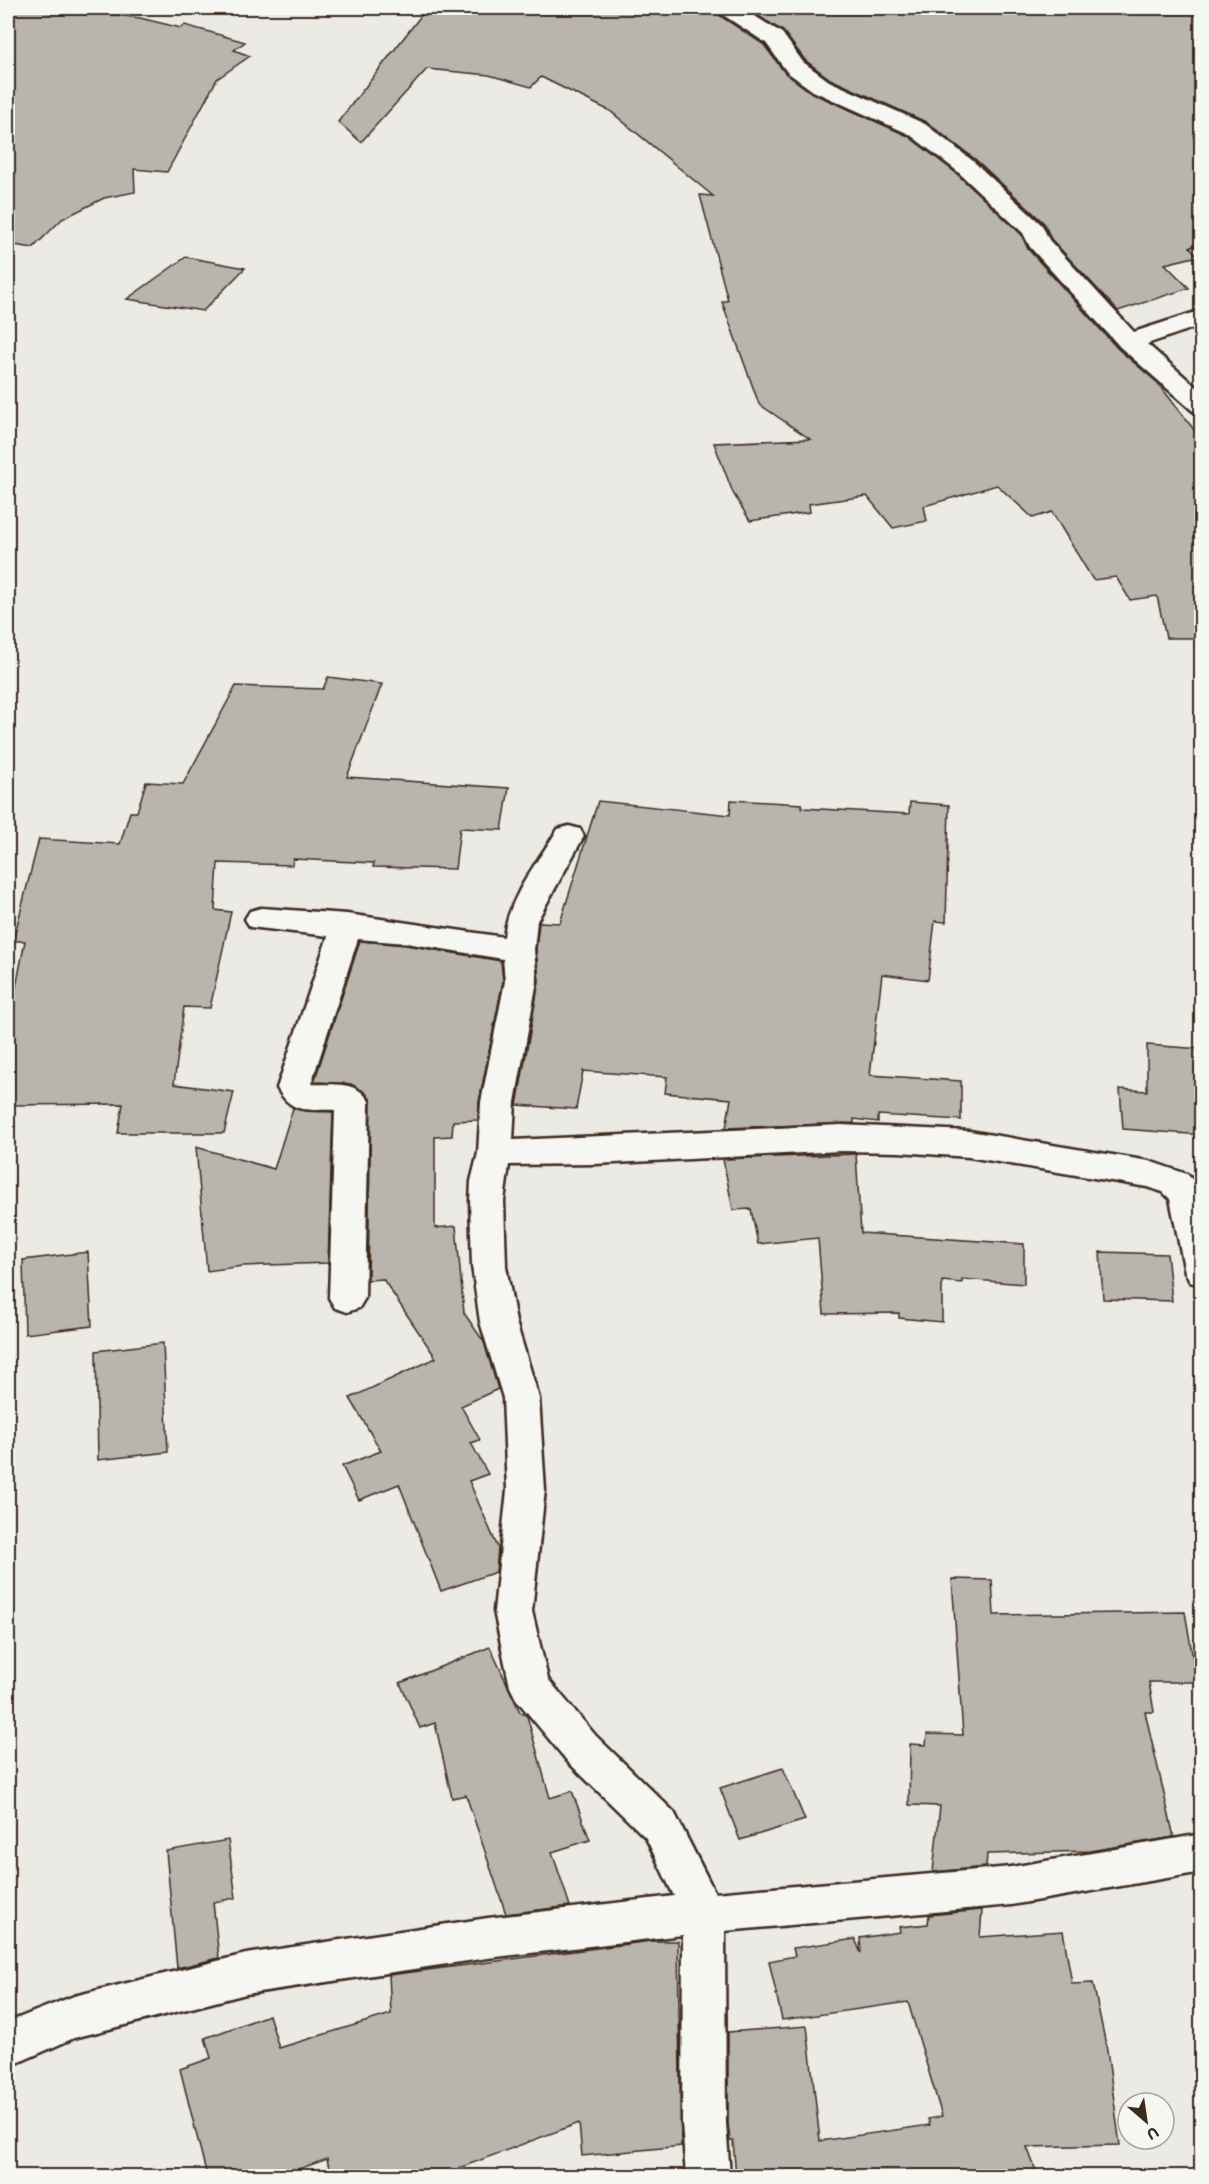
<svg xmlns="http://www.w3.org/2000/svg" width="1209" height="2184" font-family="Itim,sans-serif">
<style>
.building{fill:#bab4ae;stroke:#3b2a1e;stroke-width:1.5}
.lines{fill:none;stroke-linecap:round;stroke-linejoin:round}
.street-casing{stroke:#3b2a1e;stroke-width:5}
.street{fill:#f6f6f2;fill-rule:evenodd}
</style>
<rect width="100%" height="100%" fill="#ebeae5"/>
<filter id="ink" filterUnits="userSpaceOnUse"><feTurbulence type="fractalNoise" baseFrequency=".0167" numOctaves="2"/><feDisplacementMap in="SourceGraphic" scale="12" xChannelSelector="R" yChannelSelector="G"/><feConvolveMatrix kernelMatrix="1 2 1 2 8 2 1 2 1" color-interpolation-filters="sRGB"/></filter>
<g filter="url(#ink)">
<g class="building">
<polygon points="8,8 59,8 140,18 181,28 185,25 245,42 234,50 250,56 217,79 167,172 134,169 135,192 104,198 62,219 33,248 8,244"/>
<polygon points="427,8 716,8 719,15 764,45 785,73 812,93 908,136 956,173 1021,234 1028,249 1118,349 1158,383 1202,440 1202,638 1166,638 1157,596 1130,600 1116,577 1093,580 1052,512 1033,518 997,485 924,506 927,521 893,528 867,496 809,504 810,512 750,521 733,493 714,443 810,439 759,404 722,302 728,300 700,195 713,196 610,111 541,77 531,87 489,75 427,69 361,142 338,122"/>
<polygon points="745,8 1202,8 1202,244 1190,247 1198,256 1165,264 1189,288 1118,311 1051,239 1044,223 975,159 926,122 830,79 805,60 783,31"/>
<polygon points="186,257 245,268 203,311 127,299"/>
<polygon points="328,677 382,684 347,777 509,788 502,830 460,828 455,869 373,867 374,863 293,859 292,865 218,863 215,910 231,912 210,1008 184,1007 174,1084 234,1092 224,1133 118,1133 123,1104 8,1105 8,1028 25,941 13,941 39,839 120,844 130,812 137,812 146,782 183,784 236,686 323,689"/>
<polygon points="731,800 802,804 802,808 909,814 910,802 949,805 946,922 935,921 928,980 882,974 870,1075 961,1081 961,1120 878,1115 878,1122 854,1119 854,1123 726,1128 731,1099 665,1093 667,1077 583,1071 576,1109 517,1105 539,981 536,950 539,922 560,923 598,801 730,815"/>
<polygon points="360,941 406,945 501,961 503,981 479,1102 478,1120 453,1121 452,1136 435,1137 435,1228 456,1226 464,1313 484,1342 498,1389 461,1406 480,1440 471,1443 488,1474 469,1481 498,1548 496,1572 441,1591 399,1484 359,1500 342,1466 381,1451 350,1398 436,1358 383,1279 368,1280 371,1100 365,1092 351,1084 314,1082"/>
<polygon points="1147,1045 1202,1049 1202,1135 1123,1129 1120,1089 1147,1091"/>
<polygon points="293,1108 333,1112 328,1263 243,1266 207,1271 196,1147 274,1169"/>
<polygon points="856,1154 861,1233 1024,1244 1024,1284 962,1279 962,1283 942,1281 942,1322 899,1318 899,1313 824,1314 818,1238 758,1244 751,1209 733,1210 723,1159"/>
<polygon points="88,1252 92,1326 25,1334 23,1260"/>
<polygon points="1100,1252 1167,1254 1172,1301 1103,1299"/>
<polygon points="163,1343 168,1452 98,1460 96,1351"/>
<polygon points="952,1579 992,1580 994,1615 1185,1612 1197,1682 1149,1682 1154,1712 1145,1712 1174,1837 1090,1851 987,1854 986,1867 933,1872 940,1806 909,1805 910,1744 926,1745 927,1734 963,1735"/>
<polygon points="490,1647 520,1712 527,1716 550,1798 572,1791 590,1840 552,1852 570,1906 506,1914 466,1795 452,1798 435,1723 420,1728 400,1683"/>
<polygon points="783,1768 805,1820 740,1840 720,1788"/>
<polygon points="228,1840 236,1898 213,1902 219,1958 177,1968 166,1851"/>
<polygon points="982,1910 980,1937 1063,1931 1072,1984 1093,1983 1107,2050 1120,2145 1027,2147 1038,2176 736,2176 733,2141 730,2141 728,2123 728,2032 807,2026 820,2141 930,2125 928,2119 942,2116 908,2002 782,2020 769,1961 795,1956 793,1948 855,1939 861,1953 860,1938 900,1932 899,1927 928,1924 929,1915"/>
<polygon points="651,1941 678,1941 681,2146 582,2156 579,2123 438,2176 331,2176 327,2159 279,2176 207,2176 180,2069 211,2058 205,2038 269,2015 279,2048 391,2014 389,1975"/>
</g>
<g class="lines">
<defs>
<g id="street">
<polygon points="718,8 742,8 782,33 803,62 829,81 925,124 973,161 1042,225 1049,240 1134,332 1202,310 1202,325 1147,344 1202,392 1202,414 1193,411 1120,347 1030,247 1023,233 957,171 909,134 813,91 787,72 766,43 720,13"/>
<path d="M569,826L580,829L584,836L537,921L534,950L537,981L515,1102L513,1140L841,1125L969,1131L1149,1161L1187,1174L1202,1190V1286L1190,1282L1185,1272L1170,1199L1163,1192L1147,1187L969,1157L899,1152L841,1151L595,1164L509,1165L504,1201L506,1266L516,1322L539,1398L545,1490L532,1611L548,1679L596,1736L674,1812L715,1893L1011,1867L1202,1834V1872L1011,1905L725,1931L726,2123L730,2176H686L682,2123L683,1935L488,1958L246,1994L74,2038L8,2067V2022L74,1996L246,1954L488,1918L674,1896L646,1838L568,1762L516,1699L510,1687L494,1611L507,1490L503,1398L480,1322L472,1266L470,1201L471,1181L478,1153L481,1102L505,981L503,959L406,943L358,939L311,1084C332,1085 357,1080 369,1101L365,1298L359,1308L347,1312L335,1308L329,1298L335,1110C308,1109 292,1115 277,1088L328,936L250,927L245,919L250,911L261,908L347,914L504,937C508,898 538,861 558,829Z"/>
</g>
</defs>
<use href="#street" class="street-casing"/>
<use href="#street" class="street"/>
</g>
</g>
<rect width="1209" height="2184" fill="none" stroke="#f6f6f2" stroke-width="30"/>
<rect x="15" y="15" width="1179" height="2154" fill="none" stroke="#3b2a1e" stroke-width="2" filter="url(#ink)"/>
<g transform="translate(1146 2121) rotate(151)"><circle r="28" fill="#f6f6f2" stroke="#aba49d" stroke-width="1.5"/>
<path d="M0-4.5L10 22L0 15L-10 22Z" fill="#3b2a1e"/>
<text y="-9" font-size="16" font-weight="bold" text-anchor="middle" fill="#3b2a1e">U</text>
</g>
</svg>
